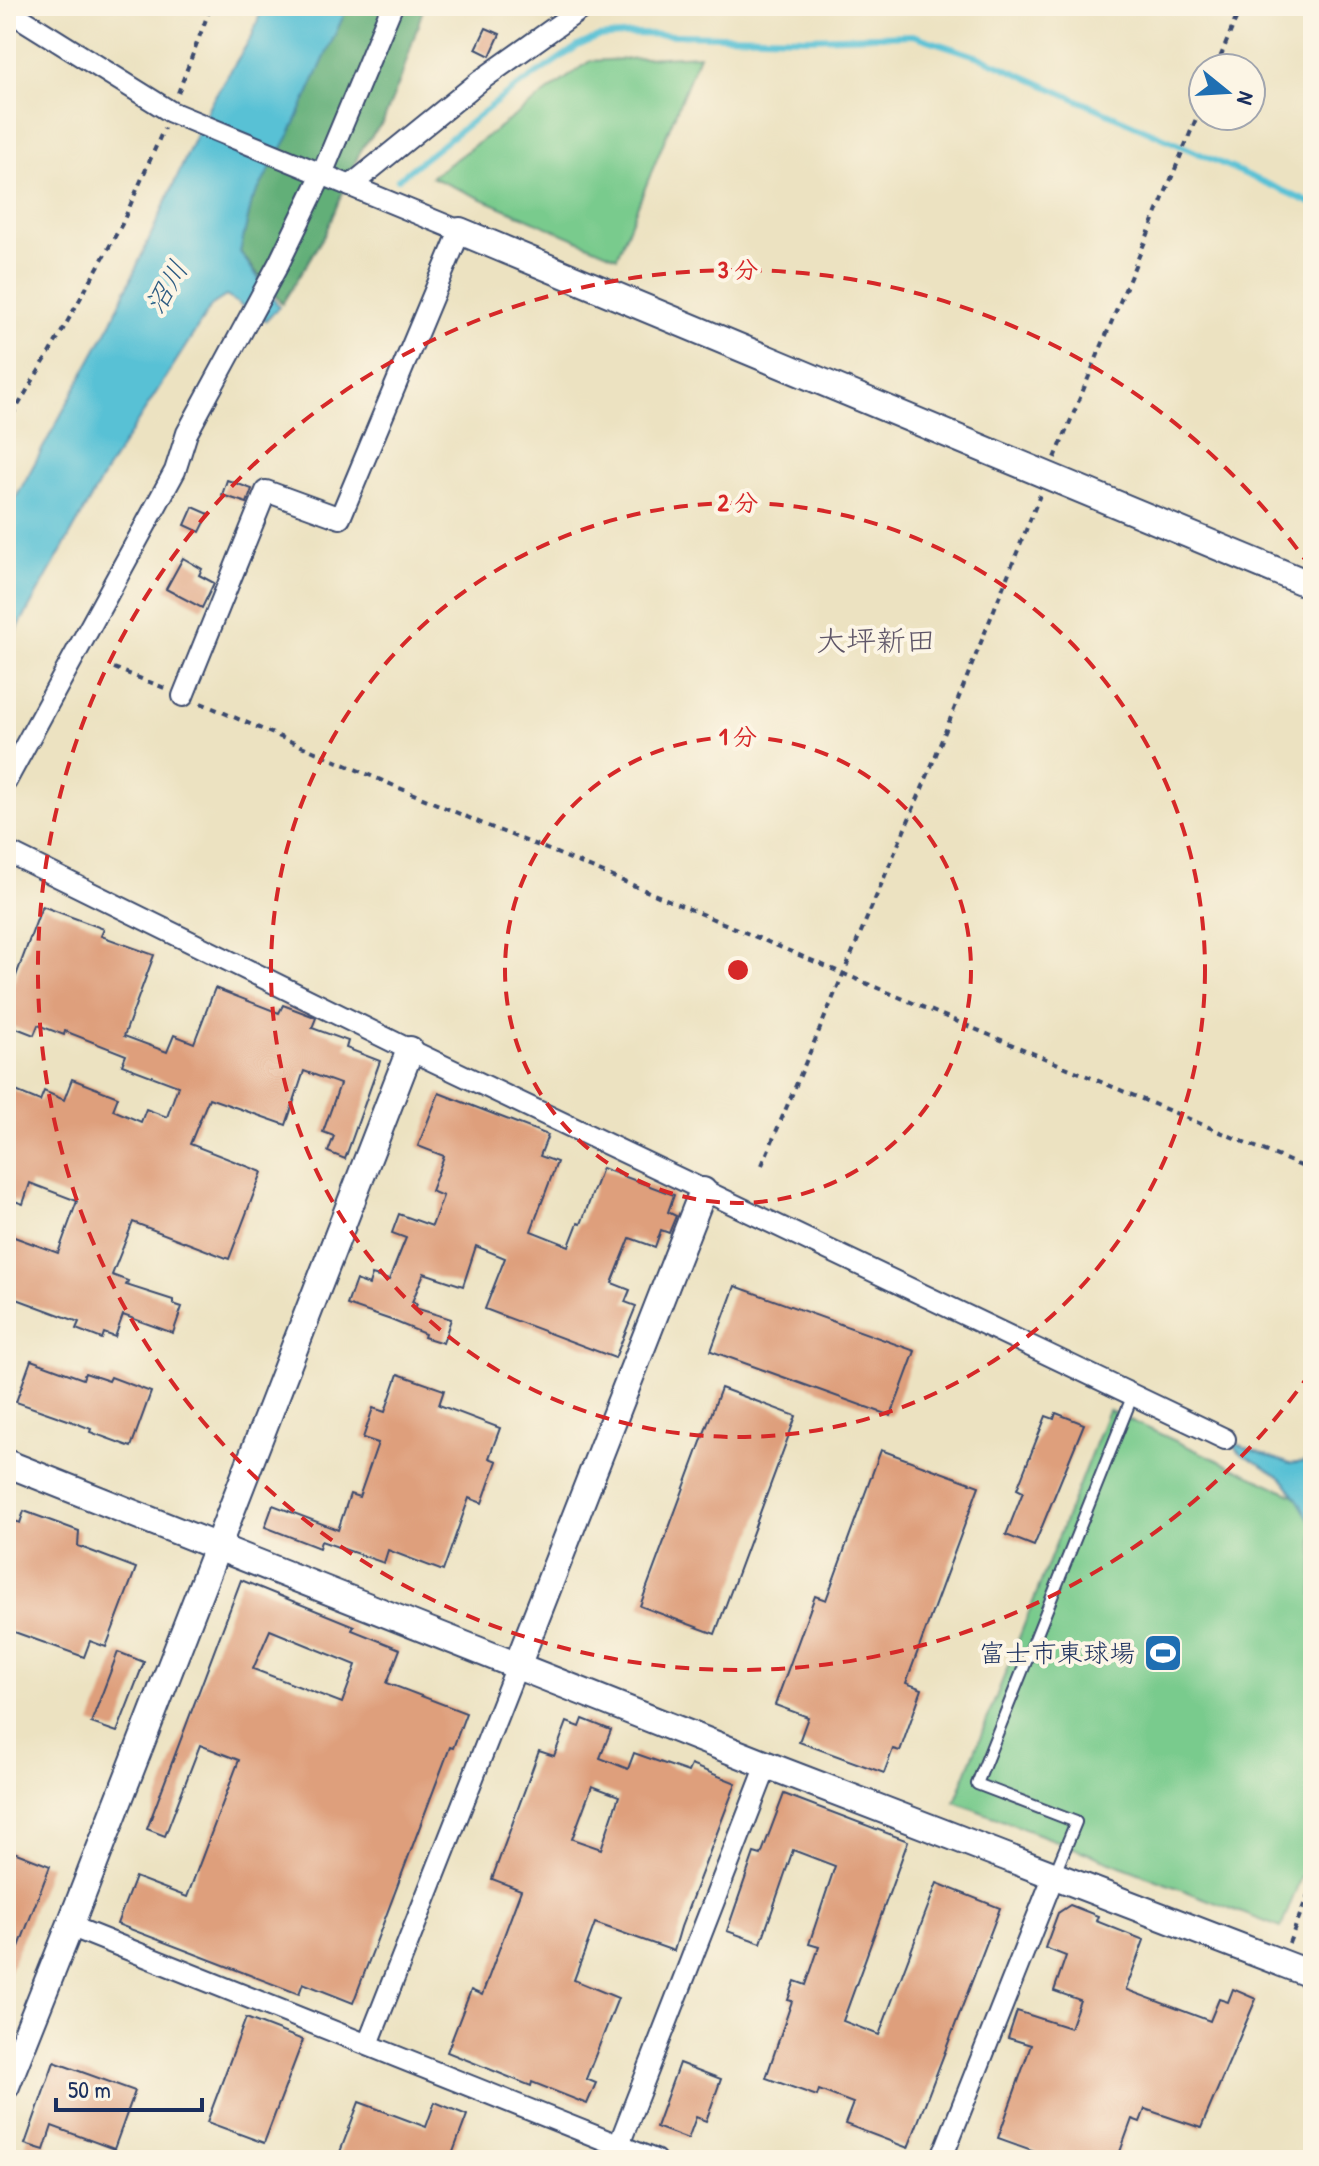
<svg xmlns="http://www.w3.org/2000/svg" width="1319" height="2166" font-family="'Patrick Hand','Klee One',sans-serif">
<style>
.green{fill:#79cb8d;stroke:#4a7d76;stroke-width:2}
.forest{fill:#62af78;stroke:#3e6f6b;stroke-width:2}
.water{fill:#58c1d5;stroke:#3a789a;stroke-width:2}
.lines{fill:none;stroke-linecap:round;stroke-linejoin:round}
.stream{stroke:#58c1d5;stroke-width:6}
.building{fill:#de9f7c;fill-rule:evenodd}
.service-casing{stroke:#3a4a6d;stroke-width:14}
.minor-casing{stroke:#3a4a6d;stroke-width:24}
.tertiary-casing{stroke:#3a4a6d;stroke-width:30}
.path{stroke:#3a4a6d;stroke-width:4;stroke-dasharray:6 6;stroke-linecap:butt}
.service{stroke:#fff;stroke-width:10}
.minor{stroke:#fff;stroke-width:20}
.tertiary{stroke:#fff;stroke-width:26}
.ring{fill:none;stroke:#d62828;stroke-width:4;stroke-dasharray:14 10}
.labels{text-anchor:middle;stroke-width:8;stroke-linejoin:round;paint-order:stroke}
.poi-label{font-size:26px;fill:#1b2f5e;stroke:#fcf5e5;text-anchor:end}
.water-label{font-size:28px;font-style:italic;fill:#2d5b82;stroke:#fcf5e5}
.quarter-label{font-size:30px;fill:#5f5668;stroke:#fcf5e5}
.centre{fill:#d62828;stroke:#fcf5e5;stroke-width:4}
.ring-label{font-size:24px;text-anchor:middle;font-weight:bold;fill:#d62828;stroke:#fcf5e5;stroke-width:8;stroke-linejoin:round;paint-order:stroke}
</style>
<rect width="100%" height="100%" fill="#fcf5e5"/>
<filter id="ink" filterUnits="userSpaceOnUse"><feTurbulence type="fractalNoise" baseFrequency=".0125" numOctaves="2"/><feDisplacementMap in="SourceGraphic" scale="16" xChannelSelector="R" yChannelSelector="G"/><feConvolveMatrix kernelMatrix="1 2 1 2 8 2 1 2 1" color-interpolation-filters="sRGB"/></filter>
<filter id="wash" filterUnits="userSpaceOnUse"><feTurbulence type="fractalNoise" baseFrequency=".006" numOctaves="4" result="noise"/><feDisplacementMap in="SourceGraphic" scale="32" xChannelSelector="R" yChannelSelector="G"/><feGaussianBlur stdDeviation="1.8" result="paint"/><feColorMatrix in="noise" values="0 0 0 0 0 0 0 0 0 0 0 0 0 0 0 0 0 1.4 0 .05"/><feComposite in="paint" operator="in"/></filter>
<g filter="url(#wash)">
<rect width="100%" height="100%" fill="#ece2c1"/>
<g class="green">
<polygon points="699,55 617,257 431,177 590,61"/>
<polygon points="1108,1410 1313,1504 1313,1846 1281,1928 955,1802"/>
</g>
<polygon class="forest" points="347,6 424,6 401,78 383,122 361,149 325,234 282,304 240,252 252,201 294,125"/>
<g class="water">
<polygon points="263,6 348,6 291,132 252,201 240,252 279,307 266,321 226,296 212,305 108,468 6,649 6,516 112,321 210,104 252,36"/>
<path d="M1231,1442L1290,1464L1303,1462L1313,1454V1525C1303,1510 1294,1490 1281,1478C1268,1465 1238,1457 1231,1442Z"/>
</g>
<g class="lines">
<polyline class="stream" points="398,179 504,96 578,46 598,37 633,34 806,38 913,35 985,59 1313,204"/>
</g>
<g id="blocks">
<g class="building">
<polygon points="486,28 500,34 490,56 476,49"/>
<polygon points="227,480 252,489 247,503 222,495"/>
<polygon points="193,507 209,514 200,532 185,525"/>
<polygon points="183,558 202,569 199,575 214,583 202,608 166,589"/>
<polygon points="42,906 104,929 101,936 154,955 124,1036 167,1052 174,1035 194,1043 215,988 279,1013 283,1005 312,1016 316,1018 312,1028 348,1041 346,1048 380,1061 345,1159 328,1152 334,1136 323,1132 340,1084 304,1071 286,1125 209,1098 190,1144 262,1172 229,1259 133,1222 112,1275 128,1281 126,1285 173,1300 173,1304 182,1307 173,1333 123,1315 115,1337 104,1333 102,1339 76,1329 79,1322 6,1295 6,1234 58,1253 77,1201 30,1183 23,1204 6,1198 6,1087 40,1101 44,1091 64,1100 72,1079 118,1097 113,1110 141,1122 146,1109 167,1117 178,1086 122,1065 126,1055 65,1031 64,1035 38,1025 34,1035 6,1024 6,1003"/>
<polygon points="439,1093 548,1135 540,1156 557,1162 531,1231 569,1246 578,1223 581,1224 602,1168 674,1195 668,1212 676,1216 669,1233 661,1230 655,1247 630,1238 612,1283 630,1290 625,1302 636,1306 615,1358 485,1309 505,1258 476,1246 463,1286 424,1273 412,1302 417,1304 415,1308 451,1319 443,1343 424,1337 425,1334 391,1320 347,1305 356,1280 369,1285 372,1275 389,1280 406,1238 392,1233 399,1214 432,1226 443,1196 431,1191 444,1156 418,1146"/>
<polygon points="735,1286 915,1351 891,1416 711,1351"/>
<polygon points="31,1360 83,1379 85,1373 109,1381 111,1377 151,1392 131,1447 90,1432 91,1429 68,1420 16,1402"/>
<polygon points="398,1374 444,1390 439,1405 500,1428 489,1458 497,1461 482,1503 469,1498 443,1571 388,1550 384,1563 321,1541 319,1548 265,1527 273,1505 338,1530 350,1494 359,1497 378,1443 363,1438 373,1408 385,1412"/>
<polygon points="721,1388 796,1416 715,1634 640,1606"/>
<polygon points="1056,1413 1084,1424 1034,1546 1006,1535 1023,1492 1017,1489 1046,1416 1054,1419"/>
<polygon points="881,1450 979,1486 906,1683 922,1689 900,1751 893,1749 884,1773 799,1742 808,1717 775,1705 815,1596 826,1600"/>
<polygon points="24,1511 79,1531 78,1546 136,1568 106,1647 90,1641 84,1657 6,1629 6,1528 9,1519 20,1523"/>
<path d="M241,1580L354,1626L352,1630L400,1649L387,1683L466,1713L453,1748L450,1747L353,2003L303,1983L299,1994L117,1924L135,1877L187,1897L239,1760L200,1745L165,1836L147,1829ZM270,1630L356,1665L342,1703L253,1669Z"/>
<polygon points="118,1652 144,1662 117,1732 91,1723"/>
<path d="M583,1719L611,1730L600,1758L628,1769L634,1753L688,1772L691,1765L736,1783L681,1927L674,1951L595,1923L574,1980L618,1998L586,2079L596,2083L587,2104L532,2082L531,2086L447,2052L471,1990L482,1995L521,1890L492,1879L539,1751L554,1756L567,1722L580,1727ZM592,1786L619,1796L601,1849L572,1839Z"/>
<polygon points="784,1794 908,1841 843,2021 879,2035 937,1883 1000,1908 908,2148 845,2124 853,2103 819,2090 817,2096 766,2078 792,2001 788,2000 795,1981 806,1985 819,1947 809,1944 835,1866 793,1850 761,1943 727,1931 754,1853 761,1855"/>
<polygon points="6,1849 50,1866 7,1978 6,1978"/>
<polygon points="1070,1905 1098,1916 1096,1921 1144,1940 1126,1989 1127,1990 1210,2021 1219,1999 1228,2002 1233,1989 1256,1999 1201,2128 1145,2109 1140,2122 1132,2119 1117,2160 1060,2160 998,2138 1031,2045 1008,2038 1017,2011 1070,2028 1080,2000 1054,1991 1066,1956 1045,1948 1058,1913"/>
<polygon points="246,2018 303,2040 264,2143 207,2122"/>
<polygon points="54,2062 135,2091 114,2149 52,2126 44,2150 25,2144"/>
<polygon points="679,2063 721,2079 706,2121 696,2117 688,2139 656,2127"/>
<polygon points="359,2102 426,2127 435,2102 467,2115 450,2160 337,2160"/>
</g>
</g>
</g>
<g filter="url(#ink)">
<use href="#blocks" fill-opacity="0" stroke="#3a4a6d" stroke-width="2"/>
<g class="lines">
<defs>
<polyline id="service" points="1055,1873 1076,1822 977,1784 1132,1397"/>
<g id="minor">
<polyline points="6,9 171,112 460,231 340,518 266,491 183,696"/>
<polyline points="350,186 481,80 585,6"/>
<polyline points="6,781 175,471 187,433 279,263 322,174 392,6"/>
<polyline points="6,851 410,1050 1225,1439"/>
<polyline points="70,1926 655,2160"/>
<polyline points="368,2044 517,1666"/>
<polyline points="613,2160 767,1765"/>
<polyline points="941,2160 1054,1875"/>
</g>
<g id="tertiary">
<polyline points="460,231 1313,586"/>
<polyline points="6,1463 767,1765 1313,1975"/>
<polyline points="517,1666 703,1191"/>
<polyline points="6,2086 70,1926 410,1050"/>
</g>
</defs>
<use href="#service" class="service-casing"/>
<use href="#minor" class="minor-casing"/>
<use href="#tertiary" class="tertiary-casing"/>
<g class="path">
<polyline points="1216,68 1241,6"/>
<polyline points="178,93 211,6"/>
<polyline points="6,426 61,333 122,224 164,128"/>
<polyline points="1055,458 1203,102"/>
<polyline points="114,668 167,689"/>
<polyline points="201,703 488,826 549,850 1313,1171"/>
<polyline points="762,1165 929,772 1040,495"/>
<polyline points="1289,1943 1313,1882"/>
</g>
<use href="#service" class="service"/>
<use href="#minor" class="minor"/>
<use href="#tertiary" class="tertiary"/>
</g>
</g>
<g class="ring">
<circle cx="738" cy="970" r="233"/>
<circle cx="738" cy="970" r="467"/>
<path d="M1311 1372A700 700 0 1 1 1311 568"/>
</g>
<defs>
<symbol id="stadium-square" viewBox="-11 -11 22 22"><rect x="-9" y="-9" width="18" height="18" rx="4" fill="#1f6fb2" stroke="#fcf5e5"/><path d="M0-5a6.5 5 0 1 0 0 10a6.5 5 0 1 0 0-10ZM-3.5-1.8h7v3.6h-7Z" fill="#fff"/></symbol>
</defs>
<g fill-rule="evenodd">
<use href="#stadium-square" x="1141" y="1631" width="44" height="44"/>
</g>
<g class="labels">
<g class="poi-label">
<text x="1135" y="1662">富士市東球場</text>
</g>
<g class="water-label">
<text transform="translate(166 287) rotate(-60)" y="10">沼川</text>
</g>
<g class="quarter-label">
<text x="876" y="651">大坪新田</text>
</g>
</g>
<circle cx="738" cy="970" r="12" class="centre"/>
<g class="ring-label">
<text x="738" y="278">3 分</text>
<text x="738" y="511">2 分</text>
<text x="738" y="745">1 分</text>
</g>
<rect width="1319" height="2166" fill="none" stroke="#fcf5e5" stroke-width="32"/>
<g transform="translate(1227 92) rotate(108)"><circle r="38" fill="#fcf5e5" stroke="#a2a6af" stroke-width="2"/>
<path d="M0-6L14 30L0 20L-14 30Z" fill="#1f6fb2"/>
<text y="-12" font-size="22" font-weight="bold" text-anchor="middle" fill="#1b2f5e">N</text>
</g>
<path d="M56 2098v12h146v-12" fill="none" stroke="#1b2f5e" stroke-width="4"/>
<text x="68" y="2098" font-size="24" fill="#1b2f5e" stroke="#fcf5e5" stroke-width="6" paint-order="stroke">50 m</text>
</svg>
